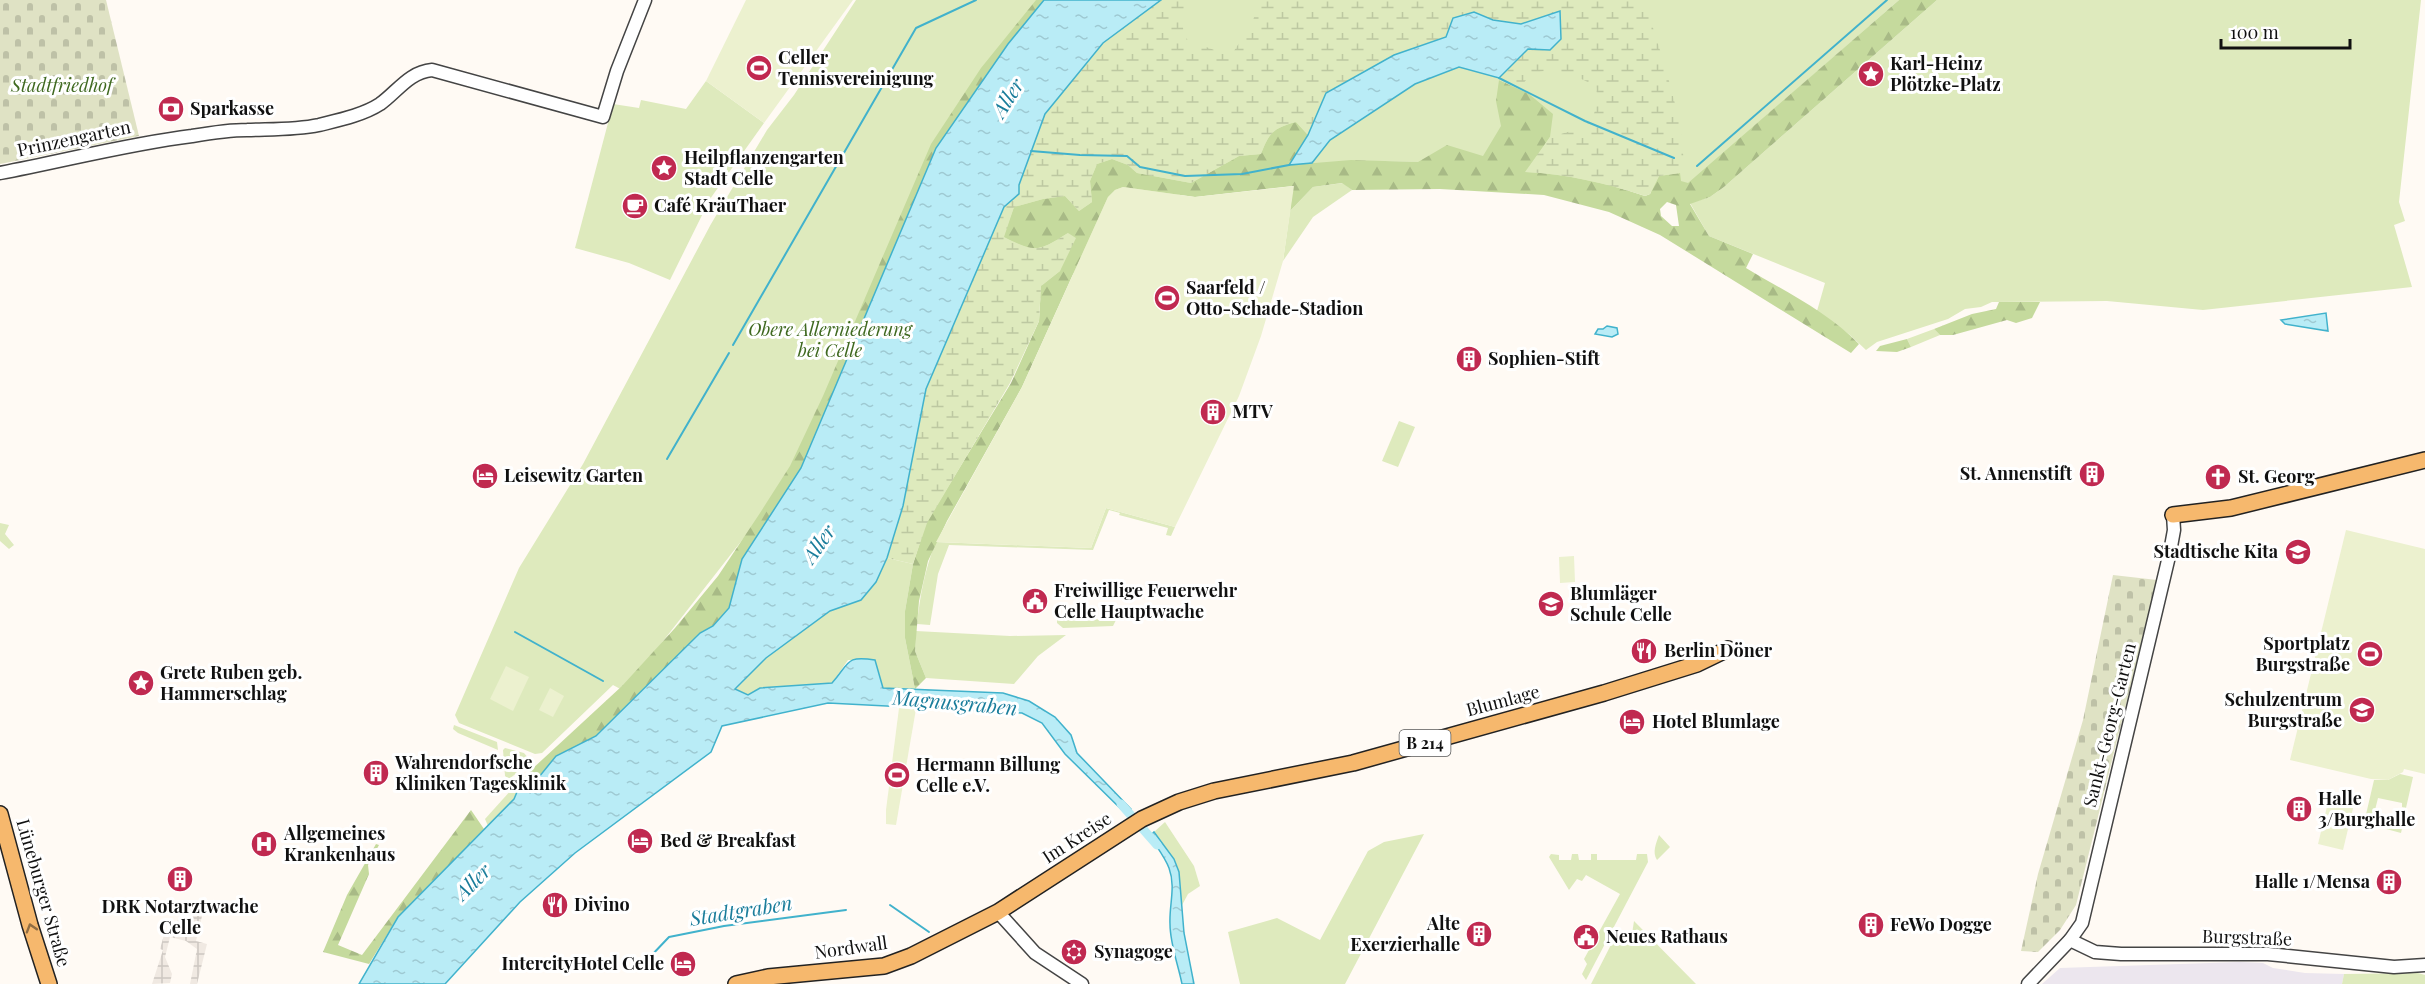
<svg xmlns="http://www.w3.org/2000/svg" width="2425" height="984" font-family="'Playfair Display',serif">
<style>
.industrial{fill:#ece6ee}
.green{fill:#deeabd}
.forest{fill:url(#forest-firs);fill-rule:evenodd}
.wetland{fill:url(#wetland-marsh)}
.cemetery{fill:url(#cemetery-stones)}
.pitch{fill:#ecf1cf}
.plaza{fill:url(#plaza-grid)}
.water{fill:url(#water-ripples);stroke:#41b2cc;stroke-width:1.5}
.lines{fill:none;stroke-linecap:round;stroke-linejoin:round}
.stream{stroke:#41b2cc;stroke-width:2}
.canal{stroke:#b9ecf6;stroke-width:9}
.minor-casing{stroke:#444;stroke-width:15}
.major-casing{stroke:#222;stroke-width:18}
.minor{stroke:#fff;stroke-width:12}
.major{stroke:#f6b86d;stroke-width:15}
.oneway{stroke:#8f6d44}
.labels{text-anchor:middle;stroke-width:6;stroke-linejoin:round;paint-order:stroke}
.shield{fill:#fff;stroke:#585858;stroke-width:1.5}
.shield-label{font-size:16px;font-weight:bold;fill:#111}
.poi-label{font-size:18px;font-weight:bold;fill:#111;stroke:#fff;text-anchor:start}
.park-label{font-size:18px;font-style:italic;fill:#3f6920;stroke:#fff}
.street-label{font-size:18px;fill:#111;stroke:#fff}
.water-label{font-size:20px;font-style:italic;fill:#1a7d9b;stroke:#fff}
</style>
<defs>
<pattern id="forest-firs" width="22" height="20" patternUnits="userSpaceOnUse" patternTransform="scale(1.5)"><rect width="22" height="20" fill="#c5da9d"/><path d="M5 1l3.5 6h-7zM16 11l3.5 6h-7z" fill="#a8ba86"/></pattern>
<pattern id="wetland-marsh" width="20" height="14" patternUnits="userSpaceOnUse" patternTransform="scale(1.5)"><rect width="20" height="14" fill="#deeabd"/><path d="M1 5h8M5 5V1M11 12h8M15 12V8" fill="none" stroke="#bdc8a1"/></pattern>
<pattern id="cemetery-stones" width="16" height="16" patternUnits="userSpaceOnUse" patternTransform="scale(1.5)"><rect width="16" height="16" fill="#dfe2c4"/><path d="M2 7V4a2 2 0 0 1 4 0v3zM10 15v-3a2 2 0 0 1 4 0v3z" fill="#bec1a7"/></pattern>
<pattern id="plaza-grid" width="8" height="8" patternUnits="userSpaceOnUse" patternTransform="scale(1.5)"><rect width="8" height="8" fill="#f0e9e2"/><path d="M0 4h8M4 0v8" fill="none" stroke="#cdc7c1"/></pattern>
<pattern id="water-ripples" width="26" height="14" patternUnits="userSpaceOnUse" patternTransform="scale(1.5)"><rect width="26" height="14" fill="#b9ecf6"/><path d="M2 4q2-2 4 0t4 0M15 11q2-2 4 0t4 0" fill="none" stroke="#9ec9d2"/></pattern>
</defs>
<rect width="100%" height="100%" fill="#fffaf4"/>
<polygon class="industrial" points="2240,962 2263,963 2273,968 2305,973 2344,974 2342,984 2042,984 2060,968"/>
<g class="green">
<polygon points="856,0 1899,0 1805,82 1680,196 1418,162 1357,161 1202,177 775,498 624,691 613,685 542,753 535,754 459,723 455,715 519,568 583,464 711,224 767,130 794,95"/>
<polygon points="1937,0 2421,0 2399,202 2405,221 2394,225 2412,287 2203,310 2107,301 1992,302 1981,307 1965,309 1948,319 1877,342 1866,350 1850,335 1817,311 1825,283 1709,236 1690,203 1710,197 1724,187"/>
<polygon points="706,81 764,123 710,199 670,280 629,263 575,248 613,104 639,108 641,100 686,109"/>
<polygon points="1343,183 1352,190 1313,217 1283,261 1290,211 1313,187"/>
<polygon points="1934,329 1940,335 1911,347 1907,339"/>
<polygon points="1399,421 1415,427 1398,467 1382,461"/>
<path d="M1106,508L1175,527L1171,536L1166,535L1168,528L1119,515L1120,513L1109,510L1093,550L949,545L938,574L930,625L917,624C920,596 925,568 936,542L1091,548Z"/>
<polygon points="0,523 9,525 5,534 14,545 9,549 0,541"/>
<polygon points="887,558 913,564 905,611 905,638 915,689 882,688 875,660 848,660 832,683 760,688 748,695 735,690 766,658 830,611 861,600 876,582"/>
<polygon points="1057,618 1116,620 1113,626 1063,628 1057,623"/>
<polygon points="916,631 1010,636 1066,635 1038,656 1014,684 926,678 915,651"/>
<polygon points="454,725 497,742 498,750 458,733 453,729"/>
<polygon points="505,748 524,753 529,759 527,765 509,779 505,776 503,750"/>
<polygon points="530,771 539,777 524,790 520,789 516,784"/>
<polygon points="2400,774 2413,777 2406,808 2402,807 2402,803 2378,798 2372,822 2396,828 2400,814 2405,815 2401,833 2364,823 2374,780 2388,780"/>
<polygon points="513,788 517,792 514,799 488,826 485,819"/>
<path d="M1165,822L1194,866L1200,886L1188,894L1181,907C1179,867 1178,864 1154,832Z"/>
<polygon points="1424,834 1345,984 1240,984 1228,932 1277,918 1320,940 1368,851 1384,842"/>
<path d="M1659,835L1670,847L1657,860C1652,852 1656,844 1659,835Z"/>
<polygon points="1551,854 1559,855 1559,860 1571,860 1572,854 1578,854 1579,860 1591,860 1591,854 1597,854 1597,860 1636,860 1637,854 1647,854 1648,862 1586,980 1582,974 1587,964 1584,959 1620,894 1586,875 1582,881 1577,879 1569,890 1549,857"/>
<polygon points="1634,921 1696,984 1591,984 1618,931 1632,934"/>
<polygon points="2418,973 2425,975 2425,984 2342,984 2344,974"/>
</g>
<g class="forest">
<polygon points="1036,0 1044,0 1008,44 801,468 742,559 729,608 713,626 700,633 596,736 556,756 539,777 530,771 622,686 675,628 718,576 760,513 790,466 823,396 931,144 981,68"/>
<path d="M1899,0H1937L1724,187L1710,197L1690,204L1709,236L1753,254L1746,268C1784,291 1828,312 1859,344L1851,353L1660,235L1609,212L1544,195L1440,189L1352,190L1342,183L1313,187L1290,211L1293,186L1195,197L1123,187L1115,190L1108,197L1022,387L947,521L928,561L919,601L915,651L926,678L915,689L905,638V611L913,564L926,523L1011,383L1039,321L1041,286L1060,271L1068,233C1038,252 1035,253 1003,237L1014,207L1043,199L1065,196L1079,211L1092,202L1090,181L1097,164L1112,159L1128,165L1137,173L1191,183L1239,156L1261,154C1269,133 1273,128 1296,122L1308,135L1290,165L1351,160L1418,162L1447,145L1483,156L1501,126L1496,101L1499,80L1529,94L1553,114L1550,137L1526,172C1567,174 1606,183 1645,196L1650,194L1659,176L1680,173L1681,181L1688,183ZM1667,202L1676,205L1679,226H1672L1661,216L1660,209Z"/>
<polygon points="1999,302 2040,302 2032,318 2016,323 2007,320 1953,335 1940,335 1934,329 1972,314 1996,309"/>
<polygon points="1907,339 1911,347 1897,352 1876,351 1880,346"/>
<polygon points="471,810 484,829 398,917 369,964 323,952 347,895 376,844 379,845 368,865 369,874 338,945 362,955"/>
</g>
<path class="wetland" d="M1161,0H1189C1187,19 1177,21 1188,41C1204,45 1217,54 1234,51C1242,38 1261,16 1255,0H1644C1654,32 1695,148 1680,173L1659,176L1650,194L1645,196C1605,183 1567,174 1525,172L1550,137L1582,128L1592,120L1598,101L1596,87C1580,76 1550,64 1532,75C1527,78 1522,85 1519,89L1499,80L1528,49L1550,50L1560,12L1521,24L1493,20L1474,12L1453,18L1446,37L1394,55L1326,93L1308,135L1296,122C1273,128 1269,133 1261,154L1239,156L1191,183L1137,173L1128,165L1112,159L1097,164L1090,181L1092,202L1079,211L1065,196L1043,199L1014,207L1004,237C1036,253 1038,252 1068,233L1076,238L1060,271L1041,286L1039,321L1010,383L927,523L913,564L887,558L903,505L926,389L1004,206L1019,194V185L1045,114L1103,43Z"/>
<g class="cemetery">
<polygon points="0,0 106,0 139,136 0,164"/>
<polygon points="2113,575 2157,580 2076,905 2060,930 2038,952 2021,951 2038,874 2083,720"/>
</g>
<g class="pitch">
<polygon points="746,0 853,0 764,123 706,81"/>
<polygon points="1294,186 1283,261 1261,336 1239,396 1175,527 1106,508 1091,548 936,542 1022,387 1108,197 1115,190 1123,187 1195,197"/>
<polygon points="2346,530 2425,549 2425,774 2404,769 2403,772 2388,780 2371,779 2290,760"/>
<polygon points="1574,556 1575,582 1560,583 1559,557"/>
<polygon points="506,666 529,677 513,711 490,699"/>
<polygon points="550,688 564,696 553,717 539,710"/>
<polygon points="899,708 916,709 896,825 886,824 886,810"/>
<polygon points="2330,794 2355,800 2343,850 2318,844"/>
</g>
<polygon class="plaza" points="190,908 203,912 196,941 207,944 197,984 190,984 197,949 186,941 170,937 165,957 172,974 170,983 152,984 163,950 160,949 164,935 167,936 171,927"/>
<g class="water">
<path d="M1044,0H1161L1103,43L1045,114L1019,185V194L1004,207L926,389L903,506L887,558L876,582L861,600L830,611L766,658L735,689L748,695L760,688L832,683C850,663 845,655 875,660L883,688L1003,693L1029,701L1055,717L1071,735L1077,753L1131,809L1125,813L1065,754L1042,723L1022,713L828,703L722,726L711,752L575,853L520,902L445,984H359L398,917L514,799L517,792L524,789L539,777L556,756L596,736L700,633L713,626L729,608L742,559L801,468L936,148L1008,44Z"/>
<polygon points="1560,11 1561,39 1550,50 1528,49 1499,78 1459,67 1415,84 1330,140 1312,163 1289,165 1308,135 1326,93 1394,55 1446,37 1453,18 1474,12 1493,20 1521,24"/>
<polygon points="2326,313 2328,331 2285,324 2281,320"/>
<polygon points="1607,326 1617,328 1618,334 1612,337 1595,334 1598,329 1603,329"/>
<path d="M1154,832L1174,859L1179,872L1184,933L1194,984H1182C1178,964 1170,944 1170,924C1169,905 1176,887 1169,868C1165,857 1156,846 1150,836Z"/>
</g>
<g class="lines">
<g class="stream">
<polyline points="1499,78 1585,121 1674,158"/>
<polyline points="1031,151 1080,155 1127,156 1140,167 1185,176 1242,174 1289,165"/>
<polyline points="1697,166 1887,0"/>
<polyline points="733,345 916,28 976,0"/>
<polyline points="667,459 729,353"/>
<polyline points="515,632 603,681"/>
<polyline points="890,905 929,932"/>
<polyline points="649,958 669,937 724,926 846,910"/>
</g>
<polyline class="canal" points="1121,804 1157,845"/>
<defs>
<g id="minor">
<path d="M0,173C64,161 127,144 192,136C210,133 229,130 247,130C271,129 295,130 319,125C339,120 363,115 380,104C397,92 409,72 432,70L603,117L617,71L645,0"/>
<polyline points="998,912 1035,953 1082,984"/>
<polyline points="2070,940 2095,952 2121,954 2268,954 2394,967 2425,965"/>
<polyline points="2028,984 2070,940 2082,923 2170,552 2174,530 2173,515"/>
</g>
<g id="major">
<polyline points="2173,515 2231,508 2425,460"/>
<polyline points="0,814 30,925 49,984"/>
<polyline points="736,984 768,977 884,966 911,956 998,912 1142,819 1179,802 1214,791 1353,763 1604,693 1697,664 1728,649"/>
</g>
</defs>
<use href="#minor" class="minor-casing"/>
<use href="#major" class="major-casing"/>
<use href="#minor" class="minor"/>
<use href="#major" class="major"/>
</g>
<defs><path id="oneway-chevron" d="M-2-3.5L2.5 0L-2 3.5" fill="none" stroke-width="1.6" stroke-linecap="round" stroke-linejoin="round" transform="scale(1.5)"/></defs>
<use class="oneway" href="#oneway-chevron" transform="translate(31 928) rotate(-107)"/>
<defs>
<symbol id="stadium-disc" viewBox="-11 -11 22 22"><circle r="9.5" fill="#c02950" stroke="#fff"/><path d="M0-5a6.5 5 0 1 0 0 10a6.5 5 0 1 0 0-10ZM-3.5-1.8h7v3.6h-7Z" fill="#fff"/></symbol>
<symbol id="sight-disc" viewBox="-11 -11 22 22"><circle r="9.5" fill="#c02950" stroke="#fff"/><path d="M0-6L1.8-2.2L6-1.7L2.9 1.2L3.7 5.4L0 3.3L-3.7 5.4L-2.9 1.2L-6-1.7L-1.8-2.2Z" fill="#fff"/></symbol>
<symbol id="bank-disc" viewBox="-11 -11 22 22"><circle r="9.5" fill="#c02950" stroke="#fff"/><path d="M-6-4H6V4H-6ZM0-2.3a2.3 2.3 0 1 0 0 4.6a2.3 2.3 0 1 0 0-4.6Z" fill="#fff"/></symbol>
<symbol id="cafe-disc" viewBox="-11 -11 22 22"><circle r="9.5" fill="#c02950" stroke="#fff"/><path d="M-5.5-4.5H6V0H3Q3 3.5 0 3.5H-2.5Q-5.5 3.5-5.5 0ZM3-3.2v2h1.7v-2ZM-6 4.5H4V6H-6Z" fill="#fff"/></symbol>
<symbol id="building-disc" viewBox="-11 -11 22 22"><circle r="9.5" fill="#c02950" stroke="#fff"/><path d="M-4-6H4V6H1V3H-1V6H-4ZM-2.5-4.3h1.7v1.8h-1.7ZM.8-4.3h1.7v1.8H.8ZM-2.5-1h1.7V.8h-1.7ZM.8-1h1.7V.8H.8Z" fill="#fff"/></symbol>
<symbol id="hotel-disc" viewBox="-11 -11 22 22"><circle r="9.5" fill="#c02950" stroke="#fff"/><path d="M-6-4.5h1.5V1H6V5H4.5V3h-9V5H-6ZM-4 0a1.8 1.8 0 1 1 3.6 0ZM.5 0V-2.5h3Q6-2.5 6 0Z" fill="#fff"/></symbol>
<symbol id="church-disc" viewBox="-11 -11 22 22"><circle r="9.5" fill="#c02950" stroke="#fff"/><path d="M-1.2-6h2.4v3.5h3.3v2.4h-3.3V6h-2.4V-.1h-3.3v-2.4h3.3Z" fill="#fff"/></symbol>
<symbol id="school-disc" viewBox="-11 -11 22 22"><circle r="9.5" fill="#c02950" stroke="#fff"/><path d="M0-5L7-2L0 1L-7-2ZM-4 1L0 2.5L4 1V4Q0 6-4 4Z" fill="#fff"/></symbol>
<symbol id="civic-disc" viewBox="-11 -11 22 22"><circle r="9.5" fill="#c02950" stroke="#fff"/><path d="M-.6-6.5H3V-4.5H.6V-3L4-1V1h2V6H-6V1h2V-1L-.6-3ZM-1.2 2.5V6h2.4V2.5Z" fill="#fff"/></symbol>
<symbol id="restaurant-disc" viewBox="-11 -11 22 22"><circle r="9.5" fill="#c02950" stroke="#fff"/><path d="M-5-6h1v4h1v-4h1v4h1v-4h1v5L-1.5 .5V6h-2V.5L-5-1ZM5-6V6H3V1.5H1.5Q1.5-4 5-6Z" fill="#fff"/></symbol>
<symbol id="hospital-disc" viewBox="-11 -11 22 22"><circle r="9.5" fill="#c02950" stroke="#fff"/><path d="M-5-5h3v3.5h4V-5h3V5h-3V1.5h-4V5h-3Z" fill="#fff"/></symbol>
<symbol id="synagogue-disc" viewBox="-11 -11 22 22"><circle r="9.5" fill="#c02950" stroke="#fff"/><path d="M0-6.5L5.6 3.2H-5.6ZM0 6.5L5.6-3.2H-5.6Z" fill="#fff"/></symbol>
</defs>
<g fill-rule="evenodd">
<use href="#stadium-disc" x="744" y="53" width="30" height="30"/>
<use href="#sight-disc" x="1856" y="59" width="30" height="30"/>
<use href="#bank-disc" x="156" y="94" width="30" height="30"/>
<use href="#sight-disc" x="649" y="153" width="30" height="30"/>
<use href="#cafe-disc" x="620" y="191" width="30" height="30"/>
<use href="#stadium-disc" x="1152" y="283" width="30" height="30"/>
<use href="#building-disc" x="1454" y="344" width="30" height="30"/>
<use href="#building-disc" x="1198" y="397" width="30" height="30"/>
<use href="#building-disc" x="2077" y="459" width="30" height="30"/>
<use href="#hotel-disc" x="470" y="461" width="30" height="30"/>
<use href="#church-disc" x="2203" y="462" width="30" height="30"/>
<use href="#school-disc" x="2283" y="537" width="30" height="30"/>
<use href="#civic-disc" x="1020" y="586" width="30" height="30"/>
<use href="#school-disc" x="1536" y="589" width="30" height="30"/>
<use href="#restaurant-disc" x="1629" y="636" width="30" height="30"/>
<use href="#stadium-disc" x="2355" y="639" width="30" height="30"/>
<use href="#sight-disc" x="126" y="668" width="30" height="30"/>
<use href="#school-disc" x="2347" y="695" width="30" height="30"/>
<use href="#hotel-disc" x="1617" y="707" width="30" height="30"/>
<use href="#building-disc" x="361" y="758" width="30" height="30"/>
<use href="#stadium-disc" x="882" y="760" width="30" height="30"/>
<use href="#building-disc" x="2284" y="794" width="30" height="30"/>
<use href="#hotel-disc" x="625" y="826" width="30" height="30"/>
<use href="#hospital-disc" x="249" y="829" width="30" height="30"/>
<use href="#building-disc" x="165" y="864" width="30" height="30"/>
<use href="#building-disc" x="2374" y="867" width="30" height="30"/>
<use href="#restaurant-disc" x="540" y="890" width="30" height="30"/>
<use href="#building-disc" x="1856" y="910" width="30" height="30"/>
<use href="#building-disc" x="1464" y="919" width="30" height="30"/>
<use href="#civic-disc" x="1571" y="922" width="30" height="30"/>
<use href="#synagogue-disc" x="1059" y="937" width="30" height="30"/>
<use href="#hotel-disc" x="668" y="949" width="30" height="30"/>
</g>
<g class="labels">
<rect class="shield" x="1399.5" y="730" width="51" height="26" rx="4.5"/>
<g class="shield-label">
<text x="1425" y="749">B 214</text>
</g>
<g class="poi-label">
<text x="778" y="64">Celler<tspan x="778" dy="21">Tennisvereinigung</tspan></text>
<text x="1890" y="70">Karl-Heinz<tspan x="1890" dy="21">Plötzke-Platz</tspan></text>
<text x="190" y="115">Sparkasse</text>
<text x="684" y="164">Heilpflanzengarten<tspan x="684" dy="21">Stadt Celle</tspan></text>
<text x="654" y="212">Café KräuThaer</text>
<text x="1186" y="294">Saarfeld /<tspan x="1186" dy="21">Otto-Schade-Stadion</tspan></text>
<text x="1488" y="365">Sophien-Stift</text>
<text x="1232" y="418">MTV</text>
<text x="2072" y="480" text-anchor="end">St. Annenstift</text>
<text x="504" y="482">Leisewitz Garten</text>
<text x="2238" y="483">St. Georg</text>
<text x="2278" y="558" text-anchor="end">Stadtische Kita</text>
<text x="1054" y="597">Freiwillige Feuerwehr<tspan x="1054" dy="21">Celle Hauptwache</tspan></text>
<text x="1570" y="600">Blumläger<tspan x="1570" dy="21">Schule Celle</tspan></text>
<text x="2350" y="650" text-anchor="end">Sportplatz<tspan x="2350" dy="21">Burgstraße</tspan></text>
<text x="1664" y="657">Berlin Döner</text>
<text x="160" y="679">Grete Ruben geb.<tspan x="160" dy="21">Hammerschlag</tspan></text>
<text x="2342" y="706" text-anchor="end">Schulzentrum<tspan x="2342" dy="21">Burgstraße</tspan></text>
<text x="1652" y="728">Hotel Blumlage</text>
<text x="395" y="769">Wahrendorfsche<tspan x="395" dy="21">Kliniken Tagesklinik</tspan></text>
<text x="916" y="771">Hermann Billung<tspan x="916" dy="21">Celle e.V.</tspan></text>
<text x="2318" y="805">Halle<tspan x="2318" dy="21">3/Burghalle</tspan></text>
<text x="284" y="840">Allgemeines<tspan x="284" dy="21">Krankenhaus</tspan></text>
<text x="660" y="847">Bed &amp; Breakfast</text>
<text x="2370" y="888" text-anchor="end">Halle 1/Mensa</text>
<text x="574" y="911">Divino</text>
<text x="180" y="913" text-anchor="middle">DRK Notarztwache<tspan x="180" dy="21">Celle</tspan></text>
<text x="1460" y="930" text-anchor="end">Alte<tspan x="1460" dy="21">Exerzierhalle</tspan></text>
<text x="1890" y="931">FeWo Dogge</text>
<text x="1606" y="943">Neues Rathaus</text>
<text x="1094" y="958">Synagoge</text>
<text x="664" y="970" text-anchor="end">IntercityHotel Celle</text>
</g>
<g class="park-label">
<text x="62" y="92">Stadtfriedhof</text>
<text x="830" y="336">Obere Allerniederung<tspan x="830" dy="21">bei Celle</tspan></text>
</g>
<g class="street-label">
<text transform="translate(74 139) rotate(-12)" y="6">Prinzengarten</text>
<text transform="translate(1503 701) rotate(-15)" y="6">Blumlage</text>
<text transform="translate(2110 725) rotate(-76)" y="6">Sankt-Georg-Garten</text>
<text transform="translate(1077 838) rotate(-33)" y="6">Im Kreise</text>
<text transform="translate(43 893) rotate(74)" y="6">Lüneburger Straße</text>
<text transform="translate(2247 938) rotate(2)" y="6">Burgstraße</text>
<text transform="translate(851 948) rotate(-8)" y="6">Nordwall</text>
</g>
<g class="water-label">
<text transform="translate(1008 98) rotate(-58)" y="7">Aller</text>
<text transform="translate(819 544) rotate(-55)" y="7">Aller</text>
<text transform="translate(955 703) rotate(5)" y="7">Magnusgraben</text>
<text transform="translate(473 882) rotate(-45)" y="7">Aller</text>
<text transform="translate(741 911) rotate(-9)" y="7">Stadtgraben</text>
</g>
</g>
<path d="M2221 39v9h129v-9" fill="none" stroke="#111111" stroke-width="3"/>
<text x="2230" y="39" font-size="18" fill="#111111" stroke="#ffffff" stroke-width="4.5" paint-order="stroke">100 m</text>
</svg>
